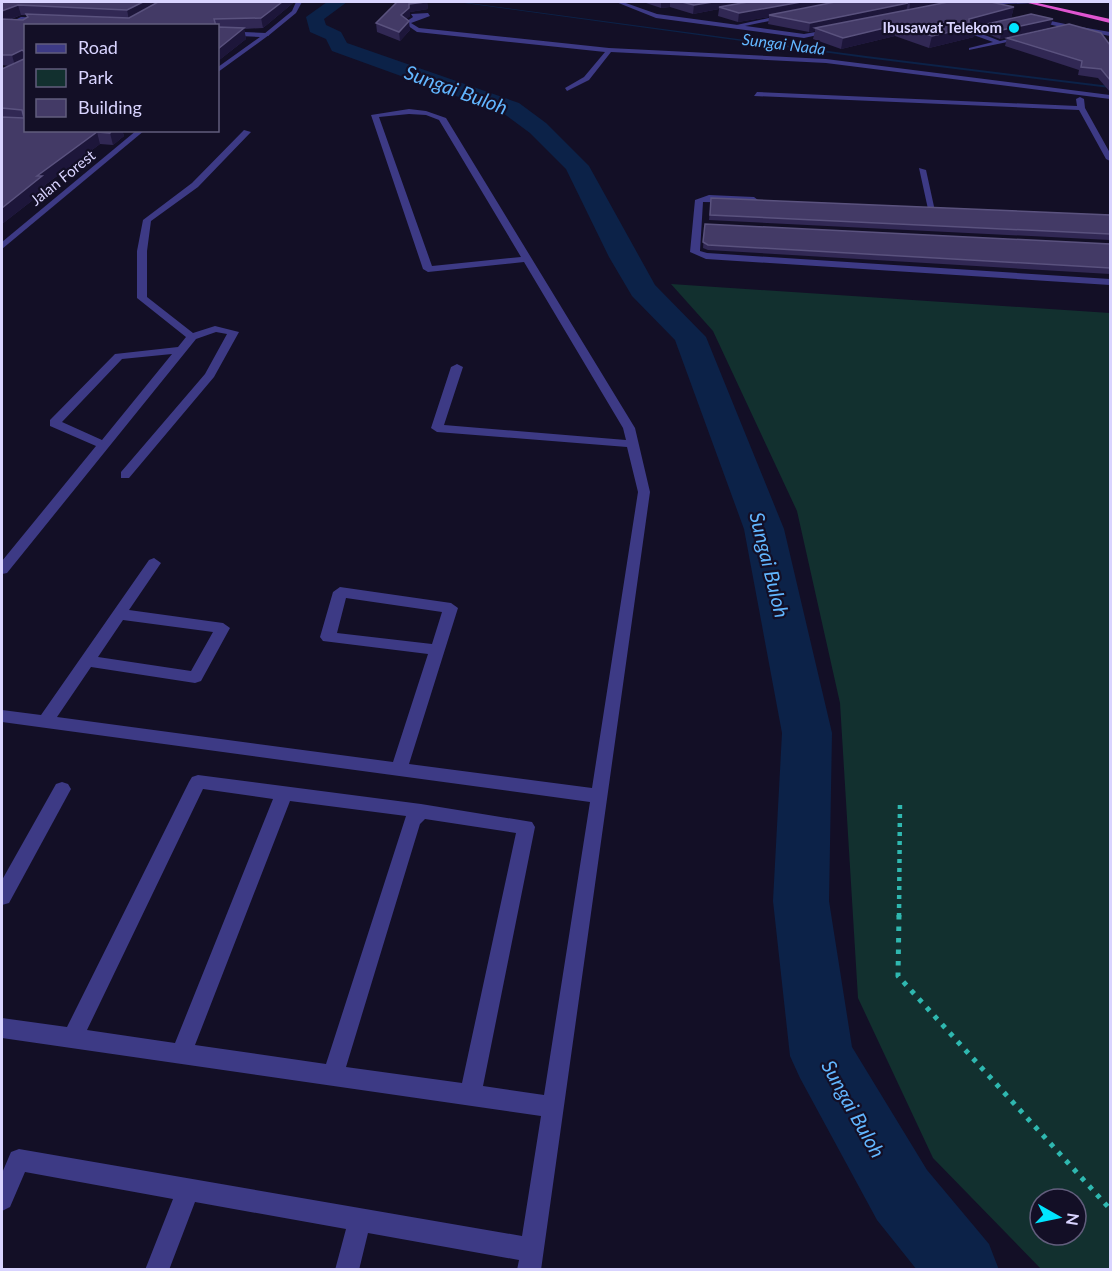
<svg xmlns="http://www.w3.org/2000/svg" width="1112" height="1271" font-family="Lato,sans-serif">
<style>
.green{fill:#12302f;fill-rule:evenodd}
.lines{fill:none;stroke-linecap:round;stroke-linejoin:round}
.stream{fill:#0c2248;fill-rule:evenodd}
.river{fill:#0c2248;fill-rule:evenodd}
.path-far1{stroke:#2fb8b0;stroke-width:4.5;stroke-dasharray:4 5;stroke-linecap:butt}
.path{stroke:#2fb8b0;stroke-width:5;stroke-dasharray:4.5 7;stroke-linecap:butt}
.service{fill:#3d3a85;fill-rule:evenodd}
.minor{fill:#3d3a85;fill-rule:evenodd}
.trunk{fill:#e055d1;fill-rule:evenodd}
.wall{fill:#312854;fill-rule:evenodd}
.shaded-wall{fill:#1d163a}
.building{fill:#433a66;stroke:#5a527e;stroke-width:1.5}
.poi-dot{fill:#00e5ff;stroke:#130f26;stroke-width:2}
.labels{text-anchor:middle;stroke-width:4.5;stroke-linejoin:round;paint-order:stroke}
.far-poi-label{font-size:15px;font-weight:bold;fill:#d9d4ff;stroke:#130f26;text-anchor:end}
.far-street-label{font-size:15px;fill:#d9d4ff;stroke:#130f26}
.far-water-label{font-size:16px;font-style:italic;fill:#62b6ff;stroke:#130f26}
.water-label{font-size:20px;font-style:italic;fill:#62b6ff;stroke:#130f26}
</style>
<rect width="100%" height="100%" fill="#130f26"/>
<path class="green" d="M671,284L1110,313V1269H1041L933,1158L858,998L840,703L797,511L713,331ZM1040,1199H1076V1235H1040Z"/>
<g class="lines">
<polygon class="stream" points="457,2 461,2 866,56 1110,86 1110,88 866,58"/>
<polygon class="river" points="327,2 347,2 324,19 326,25 341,32 347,43 519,103 546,123 589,166 655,285 706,337 784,529 832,733 829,901 852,1047 927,1170 989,1244 999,1270 917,1270 877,1220 800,1078 790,1056 773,901 782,733 744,529 675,340 632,296 609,257 566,169 530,133 503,113 332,51 326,39 310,32 306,17"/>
<polyline class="path-far1" points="899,917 900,801"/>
<polyline class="path" points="899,915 898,976 1110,1209"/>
<g class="service">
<polygon points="296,2 302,2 296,13 268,36 264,36 264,34 292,11"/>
<polygon points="428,13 430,16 411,23 419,28 609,48 826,59 1110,95 1110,99 826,63 611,52 589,80 567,91 565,88 584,77 605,52 417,32 404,23 413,17 411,14"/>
<polygon points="787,14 789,17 735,28 732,26"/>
<polygon points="21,17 46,18 49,20 22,21 8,27 5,25"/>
<polygon points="1032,17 1070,25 1073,27 1070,29 1030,20"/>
<polygon points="1005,21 1007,24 977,32 1000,41 1025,35 1027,38 969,50 969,48 993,42 968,33 968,31"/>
<polygon points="1081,27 1110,32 1110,36 1079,30"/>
<polygon points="757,92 1077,106 1076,99 1080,97 1084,99 1085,108 1110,153 1110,161 1106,159 1079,110 754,96"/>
<path d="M409,109L426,111L446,118L635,428L650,492L541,1270H517L519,1260L368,1233L359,1270H335L346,1229L195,1202L169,1270H145L173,1199L25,1172L10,1207L2,1211V1173L11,1152L19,1149L522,1236L541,1116L2,1038V1018L67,1027L189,782L192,777L198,775L421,804L532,822L535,827L483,1086L544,1095L590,802L2,722V710L41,715L149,560L154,558L161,563L129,610L223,623L230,628L201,681L195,683L91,667L57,717L393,762L428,654L323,641L320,637L333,592L340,587L451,603L458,608L409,764L592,788L638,492L627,447L437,432L431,428L451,367L457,364L463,367L444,425L626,440L623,428L524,262L428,272L423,269L371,115ZM409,114L426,115L439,120L521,257L432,266L379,117ZM346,598L442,612L432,644L337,633ZM123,620L213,632L191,671L98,657ZM203,789L273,799L175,1043L87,1030ZM290,801L406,816L326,1064L195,1045ZM425,819L516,833L462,1083L346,1067L420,824Z"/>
<path d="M244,130L251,132L198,187L151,221L147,251V297L193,333L215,326L239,332L214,377L129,478H121V472L205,374L227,334L216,332L196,339L7,573L2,574V561L96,446L50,426V420L115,354L178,347L186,337L137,298V251L143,220L192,183ZM172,354L102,440L62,422L122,359Z"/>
<polygon points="919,168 926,170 935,211 928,209"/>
<polygon points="709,195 754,197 758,200 754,203 703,202 700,251 707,253 1110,279 1110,285 706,259 690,252 695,200"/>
<polygon points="62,782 68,784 71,789 9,903 2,905 2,880 56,784"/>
</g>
<g class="minor">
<polygon points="616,2 623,2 657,14 804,34 833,29 836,31 804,38 656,18"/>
<polygon points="970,2 1035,2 1037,3 971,5 968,3"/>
<polygon points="218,31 266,33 269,35 218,72 218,67 260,37 218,35"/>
<polygon points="137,130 145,130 2,249 2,242"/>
</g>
<polygon class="trunk" points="1024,2 1033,2 1110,19 1110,23"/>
</g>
<g class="wall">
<path d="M2,2L293,3L263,28L244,29L246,39L218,61V26H26V130H122L124,136L113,145L100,144L45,185L47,189L2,224V69L9,66L2,65ZM21,15H27L28,17L23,20H9Z"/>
<polygon points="427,2 428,9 410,12 410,16 406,19 410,30 400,41 377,32 376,23"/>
<polygon points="643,2 991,2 1014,7 1011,18 1050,27 1000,39 985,33 987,24 976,27 974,37 929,48 895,36 841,49 813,39 815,31 809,32 768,24 769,17 738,22 718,16 719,9 693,14 670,7 661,8"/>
<polygon points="1007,38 1110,45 1110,92 1098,78 1078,75 1079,70 1005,46"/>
<polygon points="711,198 1110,215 1110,241 1110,240 709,220"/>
<polygon points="705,224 1110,244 1110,274 708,250 703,248"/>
</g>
<g class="shaded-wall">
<polygon points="143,2 163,2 129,20 127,10"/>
<polygon points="282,2 293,2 293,3 263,28 261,18"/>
<polygon points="427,2 428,9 410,12 410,16 402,23 401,15 409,4"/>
<polygon points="661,2 670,2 670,7 661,8"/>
<polygon points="713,2 758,2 719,7 719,9 693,14 694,5"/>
<polygon points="801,2 845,2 769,15 769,17 738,22 739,13"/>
<polygon points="917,2 956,2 909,12 910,3"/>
<polygon points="908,3 906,12 815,28 815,31 809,32 810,23"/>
<polygon points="18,5 21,15 2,22 2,11"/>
<polygon points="1014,7 1011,18 976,27 974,37 929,48 932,36 969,19"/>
<polygon points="1053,19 1050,27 1000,39 1002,30"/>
<polygon points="409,21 410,30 400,41 399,32"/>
<polygon points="897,25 895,36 841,49 843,38"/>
<polygon points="244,28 246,39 218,61 218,49"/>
<polygon points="22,50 25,61 15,66 12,55"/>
<polygon points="112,130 122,130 124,136 113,145 110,133"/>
<polygon points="97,132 100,144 45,185 47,189 2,224 2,208 37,176"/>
</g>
<g class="building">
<polygon points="2,2 143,2 127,10 18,5 2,11"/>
<polygon points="158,2 282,2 261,18 214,19 216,26 26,26 26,130 112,130 110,133 97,132 37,176 42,176 2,208 2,117 24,118 22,110 2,108 2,69 24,59 25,52 22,50 12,55 2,55 2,19 23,20 28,17 26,14 129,18"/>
<polygon points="397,2 425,2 409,4 409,8 401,15 409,21 399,32 376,23"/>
<polygon points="682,2 713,2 694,5"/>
<polygon points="748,2 801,2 739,13 719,7"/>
<polygon points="835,2 903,2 908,3 810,23 769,15"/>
<polygon points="948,2 991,2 1014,7 969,19 969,23 976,26 932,36 897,25 843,38 815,28"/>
<polygon points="1031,14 1053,19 1002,30 987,24"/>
<polygon points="1069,24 1101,33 1110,45 1110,80 1101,69 1081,67 1082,61 1007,38"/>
<polygon points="218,27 244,28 218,49"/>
<polygon points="711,198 1110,215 1110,234 710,215"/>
<polygon points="705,224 1110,244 1110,268 708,245 703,242"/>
</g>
<circle class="poi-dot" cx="1014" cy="28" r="6"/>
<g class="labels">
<g class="far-poi-label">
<text x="1002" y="33">Ibusawat Telekom</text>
</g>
<g class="far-street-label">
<text transform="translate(63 178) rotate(-39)" y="5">Jalan Forest</text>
</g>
<g class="far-water-label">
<text transform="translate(784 44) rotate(7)" y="6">Sungai Nada</text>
</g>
<g class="water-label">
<text transform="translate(456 90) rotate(20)" y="7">Sungai Buloh</text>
<text transform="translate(769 565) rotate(76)" y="7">Sungai Buloh</text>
<text transform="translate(853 1109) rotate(61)" y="7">Sungai Buloh</text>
</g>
</g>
<rect width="1112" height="1271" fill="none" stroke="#d9d4ff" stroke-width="6"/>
<rect x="24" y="24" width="195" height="108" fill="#130f26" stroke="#625e7d" stroke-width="1.5"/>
<rect x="36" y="44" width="30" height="9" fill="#3d3a85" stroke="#625e7d" stroke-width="1.5"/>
<text x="78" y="54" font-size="18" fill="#d9d4ff">Road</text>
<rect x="36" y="69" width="30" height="18" fill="#12302f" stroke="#625e7d" stroke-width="1.5"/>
<text x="78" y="84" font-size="18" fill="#d9d4ff">Park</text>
<rect x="36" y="99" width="30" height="18" fill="#433a66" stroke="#625e7d" stroke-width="1.5"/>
<text x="78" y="114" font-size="18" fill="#d9d4ff">Building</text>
<g transform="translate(1058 1217) rotate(99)"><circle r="28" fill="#130f26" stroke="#625e7d" stroke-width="1.5"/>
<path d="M0-4.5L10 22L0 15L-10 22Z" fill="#00e5ff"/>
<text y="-9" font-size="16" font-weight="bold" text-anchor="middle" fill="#d9d4ff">N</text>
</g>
</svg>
